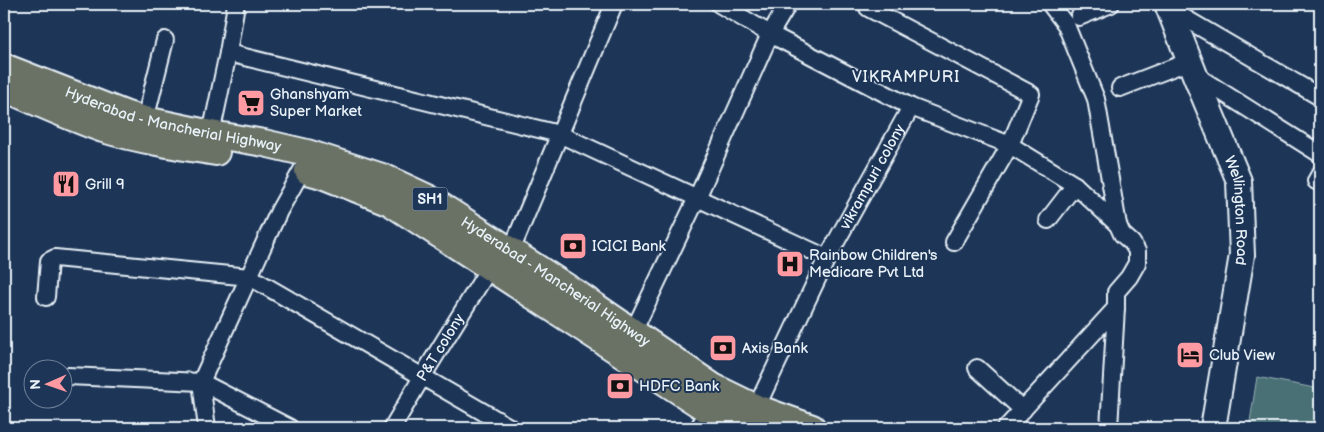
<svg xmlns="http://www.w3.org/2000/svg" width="1324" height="432" font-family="'Balsamiq Sans',sans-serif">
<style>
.green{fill:#487075;stroke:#98b0b6}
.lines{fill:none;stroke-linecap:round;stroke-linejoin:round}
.street-casing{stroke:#e8f1f8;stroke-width:20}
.secondary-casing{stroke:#e8f1f8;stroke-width:28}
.primary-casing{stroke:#e8f1f8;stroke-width:30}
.street{stroke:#1d3557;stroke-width:16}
.secondary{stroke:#1d3557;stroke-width:24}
.primary{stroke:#6b7165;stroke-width:26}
.labels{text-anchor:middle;stroke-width:4;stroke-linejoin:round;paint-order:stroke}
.shield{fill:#1d3557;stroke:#abb9c8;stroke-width:1}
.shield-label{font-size:14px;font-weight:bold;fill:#e8f1f8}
.poi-label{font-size:15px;fill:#e8f1f8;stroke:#1d3557;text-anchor:start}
.street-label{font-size:15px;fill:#e8f1f8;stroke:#1d3557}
.neighbourhood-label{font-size:16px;letter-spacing:1px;fill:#e8f1f8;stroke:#1d3557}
</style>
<rect width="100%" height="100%" fill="#1d3557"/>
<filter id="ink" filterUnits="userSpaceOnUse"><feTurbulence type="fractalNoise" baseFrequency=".02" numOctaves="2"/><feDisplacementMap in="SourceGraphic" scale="10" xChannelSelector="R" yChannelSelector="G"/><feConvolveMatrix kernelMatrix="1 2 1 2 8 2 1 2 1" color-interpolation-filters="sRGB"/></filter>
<g filter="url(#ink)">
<polygon class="green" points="1257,377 1320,389 1320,428 1249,428"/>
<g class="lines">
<defs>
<g id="street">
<polyline points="719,4 770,34 911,107 1010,145 1075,185 1118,225 1096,99 1066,25 1050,4"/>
<polyline points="868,8 1031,94 1010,145 954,242"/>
<polyline points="1169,9 1320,97"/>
<polyline points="1079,17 1111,4"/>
<polyline points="228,53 559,134 827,258"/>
<polyline points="1195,75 1320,154"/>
<polyline points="1120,88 1190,61"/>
<polyline points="145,120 165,40"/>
<polyline points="211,134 228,53 236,4"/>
<polyline points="1316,181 1320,174"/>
<polyline points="1048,220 1075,185"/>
<polyline points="511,251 614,4"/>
<polyline points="46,297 49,261 55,258 250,277 511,428"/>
<polyline points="1116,308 1116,292 1129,277 1137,263 1137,251 1132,243 1122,234 1118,225"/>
<polyline points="633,332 697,198 770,34 788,4"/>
<polyline points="977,368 1023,410"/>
<polyline points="68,376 201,382 290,428"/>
<path id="s1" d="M756,408L827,258L911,107"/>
<polyline points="207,428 201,382 279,211 302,170"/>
<path id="s2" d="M392,428L422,377L490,267"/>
<polyline points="698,428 710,411"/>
<polyline points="1006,428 1116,308 1109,428"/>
</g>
<g id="secondary">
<path id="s3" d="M1167,4L1195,75L1239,181L1242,255L1213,428"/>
</g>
<g id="primary">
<path id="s4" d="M4,67L127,115L145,120L211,134L264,143L307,153L385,178L428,198L574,292L713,387L756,408L812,428"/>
<path d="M4,88C37,102 69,117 103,129C139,140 178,146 216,152"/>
<polyline points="308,171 322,175 390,202 710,411 753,428"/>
</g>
</defs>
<use href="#street" class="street-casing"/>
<use href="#secondary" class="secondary-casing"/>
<use href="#primary" class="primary-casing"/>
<use href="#street" class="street"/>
<use href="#secondary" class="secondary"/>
<use href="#primary" class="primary"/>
</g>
</g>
<defs>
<symbol id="supermarket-square" viewBox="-11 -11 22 22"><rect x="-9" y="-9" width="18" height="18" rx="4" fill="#ff9aa2" stroke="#1d3557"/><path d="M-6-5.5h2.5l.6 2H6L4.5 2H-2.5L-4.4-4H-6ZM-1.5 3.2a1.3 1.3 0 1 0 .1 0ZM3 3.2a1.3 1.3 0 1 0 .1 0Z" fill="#111"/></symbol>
<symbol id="restaurant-square" viewBox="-11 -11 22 22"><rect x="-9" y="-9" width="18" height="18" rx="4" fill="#ff9aa2" stroke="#1d3557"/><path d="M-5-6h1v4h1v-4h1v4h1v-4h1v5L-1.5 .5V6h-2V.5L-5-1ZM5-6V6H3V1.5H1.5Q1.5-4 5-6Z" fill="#111"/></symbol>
<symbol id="bank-square" viewBox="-11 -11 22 22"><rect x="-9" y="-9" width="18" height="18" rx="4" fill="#ff9aa2" stroke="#1d3557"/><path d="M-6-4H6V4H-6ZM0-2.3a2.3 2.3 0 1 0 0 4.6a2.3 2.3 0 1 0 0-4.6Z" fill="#111"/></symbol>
<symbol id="hospital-square" viewBox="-11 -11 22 22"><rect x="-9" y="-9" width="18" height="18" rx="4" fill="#ff9aa2" stroke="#1d3557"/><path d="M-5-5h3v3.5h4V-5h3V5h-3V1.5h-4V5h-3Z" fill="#111"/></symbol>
<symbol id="hotel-square" viewBox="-11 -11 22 22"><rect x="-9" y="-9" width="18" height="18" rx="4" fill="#ff9aa2" stroke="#1d3557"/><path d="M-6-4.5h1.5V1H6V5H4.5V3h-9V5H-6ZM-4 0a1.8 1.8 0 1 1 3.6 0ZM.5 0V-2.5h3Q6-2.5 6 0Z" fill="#111"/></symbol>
</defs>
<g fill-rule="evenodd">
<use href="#supermarket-square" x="235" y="87" width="32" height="32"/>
<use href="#restaurant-square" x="50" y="168" width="32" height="32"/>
<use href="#bank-square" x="557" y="230" width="32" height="32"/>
<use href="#hospital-square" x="774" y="248" width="32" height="32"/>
<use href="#bank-square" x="707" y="332" width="32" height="32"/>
<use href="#hotel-square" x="1174" y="339" width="32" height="32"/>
<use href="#bank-square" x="604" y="370" width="32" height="32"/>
</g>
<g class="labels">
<rect class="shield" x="412.5" y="187.5" width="35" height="23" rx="4"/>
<g class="shield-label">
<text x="430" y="204">SH1</text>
</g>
<g class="poi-label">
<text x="270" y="99">Ghanshyam<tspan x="270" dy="17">Super Market</tspan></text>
<text x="85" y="189">Grill 9</text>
<text x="592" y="251">ICICI Bank</text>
<text x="809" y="260">Rainbow Children's<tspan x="809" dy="17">Medicare Pvt Ltd</tspan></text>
<text x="742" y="353">Axis Bank</text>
<text x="1209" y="360">Club View</text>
<text x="639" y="391">HDFC Bank</text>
</g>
<g class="street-label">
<text dy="5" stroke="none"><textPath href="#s4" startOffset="178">Hyderabad - Mancherial Highway</textPath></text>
<text dy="5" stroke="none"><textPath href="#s1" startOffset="259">vikrampuri colony</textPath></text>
<text dy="5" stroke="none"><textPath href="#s3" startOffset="220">Wellington Road</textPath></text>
<text dy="5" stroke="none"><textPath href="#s4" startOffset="598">Hyderabad - Mancherial Highway</textPath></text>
<text dy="5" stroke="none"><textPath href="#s2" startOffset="94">P&amp;T colony</textPath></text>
</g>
<g class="neighbourhood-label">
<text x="906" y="82">VIKRAMPURI</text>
</g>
</g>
<rect width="1324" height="432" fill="none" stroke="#1d3557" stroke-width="20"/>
<rect x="10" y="10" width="1304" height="412" fill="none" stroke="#e8f1f8" stroke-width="2" filter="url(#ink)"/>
<g transform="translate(48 384) rotate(268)"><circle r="24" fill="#1d3557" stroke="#6e8097"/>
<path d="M0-4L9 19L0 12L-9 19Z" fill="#ff9aa2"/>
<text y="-8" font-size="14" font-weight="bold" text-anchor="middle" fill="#e8f1f8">N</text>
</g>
</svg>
